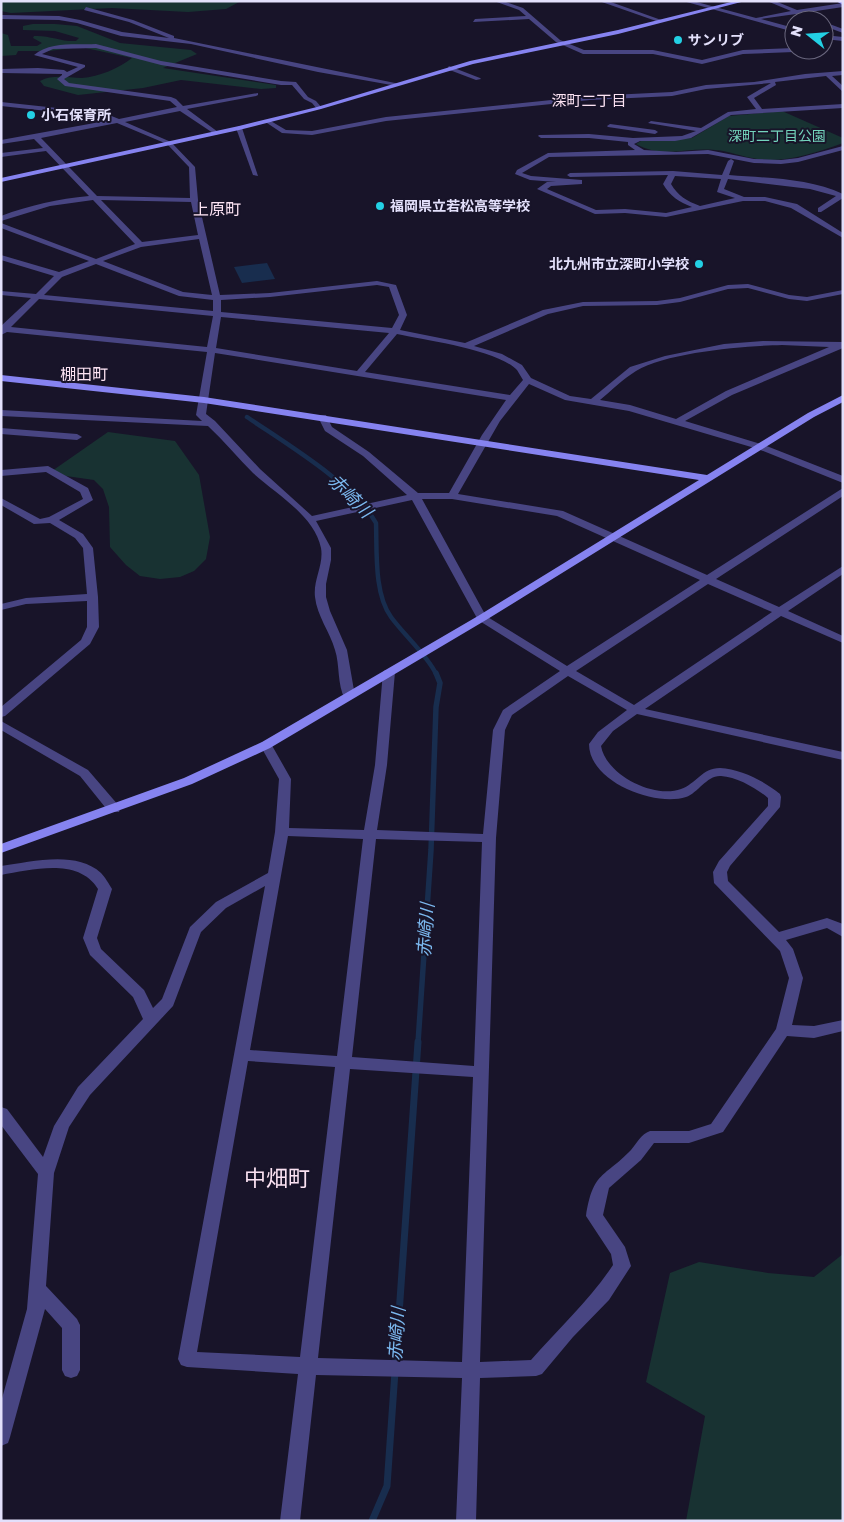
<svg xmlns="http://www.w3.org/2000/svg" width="844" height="1522" font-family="'Golos Text','Noto Sans JP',sans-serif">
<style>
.green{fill:#183232}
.water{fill:#182d4e}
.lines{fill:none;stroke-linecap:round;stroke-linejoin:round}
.stream-far2{stroke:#182d4e;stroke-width:4.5}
.stream-far1{stroke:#182d4e;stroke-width:5.5}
.stream{stroke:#182d4e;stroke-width:7}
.street{fill:#484582;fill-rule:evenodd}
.secondary{fill:#8683f0;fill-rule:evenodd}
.poi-dot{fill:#23d0e4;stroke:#181429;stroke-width:2}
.labels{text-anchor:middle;stroke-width:4;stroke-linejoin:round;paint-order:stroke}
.far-poi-label{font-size:14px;font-weight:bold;fill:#e3e0fb;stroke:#181429;text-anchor:start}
.far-park-label{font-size:14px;fill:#73d4bc;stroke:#181429}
.far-neighbourhood-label{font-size:15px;fill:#fbe2f2;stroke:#181429}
.far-quarter-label{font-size:16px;fill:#fbe2f2;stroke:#181429}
.water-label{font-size:18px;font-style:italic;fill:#7bb8ef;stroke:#181429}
.near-quarter-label{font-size:22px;fill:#fbe2f2;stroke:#181429}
</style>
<rect width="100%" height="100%" fill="#181429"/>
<g class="green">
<polygon points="1,1 241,1 226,9 188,12 112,8 11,13 1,11"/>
<path d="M33,24H55L77,26L120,43L191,50L197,54L163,68L276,85V88L261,89L181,80L143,88L78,95L44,86L40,81C54,74 67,78 82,78C99,77 119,68 132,58L81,47L49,51H18L16,55L1,56V33L8,35L11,46H37L42,43L33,38L34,36C49,35 62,42 76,41L79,38L55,31L23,30V26Z"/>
<path d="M782,111L843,138V143C815,153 787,163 757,159C743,157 729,151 715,150C688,147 662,159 636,144L641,141L692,138L729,116Z"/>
<polygon points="108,432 175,441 199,475 210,537 206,559 194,571 180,577 160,579 140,576 126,565 110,547 109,507 103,489 94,480 66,476 52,471"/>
<polygon points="843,1254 843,1521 686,1521 705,1416 646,1382 670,1273 699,1262 768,1273 814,1277"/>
</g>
<polygon class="water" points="267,263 275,279 242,283 234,267"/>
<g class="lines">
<path class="stream-far2" d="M247,417C285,443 354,484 376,523C377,551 374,594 391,617C404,635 428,656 436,674"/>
<polyline class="stream-far1" points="418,1043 431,850 436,707 440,683 436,673"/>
<polyline class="stream" points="372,1521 387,1486 418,1042"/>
<g class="street">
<polygon points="494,1 503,1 523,8 560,40 584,50 653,50 702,60 743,50 794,48 797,50 794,52 743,54 702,64 653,54 583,54 556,42 529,19 473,22 475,19 526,16 519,10"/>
<polygon points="599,1 608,1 664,21 659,22"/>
<polygon points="683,1 693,1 756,18 791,11 767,1 775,1 797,10 843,3 843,7 803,13 819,20 811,20 796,14 761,19 794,28 794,32"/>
<polygon points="86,7 133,20 174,36 174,38 400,84 397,86 318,72 191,44 121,36 77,23 59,20 1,19 1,15 59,16 80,20 122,32 169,38 129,22 84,10"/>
<polygon points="824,22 843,29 843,33 824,26"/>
<polygon points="824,35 843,37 843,41 824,39"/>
<path d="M96,44L161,61L281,81L296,82L308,97L316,101L322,108L317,109L312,103L304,99L292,85H281L161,65L96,48L53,49L42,54L85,65V67L64,79L69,83L171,97L176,99L183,106L258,93V95L256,96L187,109L218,132V134L216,135L180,111L125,122L171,142L195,167L198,200L220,295L270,293L377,281L396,285L407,315L400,330L465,343L543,310L583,302L657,301L680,298L728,285L748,284L789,295L807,297L843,290V294L807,301L789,299L748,288L728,289L680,302L657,305L583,306L548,314L474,346L502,354L522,365L531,378L570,396L591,399L630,367L665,356L724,344L763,341L843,342V348L732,395L685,421L764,445L843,476V483L758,449L629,411L565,400L529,384L500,421L458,494L563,511L707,575L843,488V496L716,579L779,607L843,566V574L788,611L843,636V643L781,616L645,709L843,752V760L637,714L613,731L601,746C606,775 654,799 681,789C696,784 702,768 720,768C741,769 764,781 780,794L781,797L780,807L730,866L727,872L728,881L779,932L827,918L843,924V937L827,928L786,940L793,949L803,978L792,1025L814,1026L843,1020V1031L814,1038L787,1036L723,1132L689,1143H654L641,1160L609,1188L603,1215L625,1247L631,1266L609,1300L573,1337L542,1374L536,1376L480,1378L476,1521H456L462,1378L316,1375L300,1521H280L298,1374L187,1367L181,1365L178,1359L265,886L226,908L201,932L173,1006L90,1095L69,1127L54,1173L46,1286L77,1319L80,1325V1370L77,1376L71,1378L65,1376L62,1370V1328L45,1309L10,1437L8,1443L1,1446V1402L27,1309L38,1174L1,1125V1107L7,1109L43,1157L54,1126L78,1087L143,1019L133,997L90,955L83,938L98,889C78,857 32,870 1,875V866C31,862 76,850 101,873C105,877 109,884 112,889L97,938L101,949L144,990L153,1008L162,999L190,927L216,902L268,873L275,832L279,779L260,745L262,742H270L291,779L289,828L364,830L375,765L383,672L385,670H393L395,672L387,765L377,830L483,834L493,730L503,710L560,671L478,620L412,500L316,521L331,548V560L326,584V597L330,611L347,650L355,696L349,700L345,699C337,685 340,665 335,650C330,632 317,616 315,597C313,580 324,565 321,548C314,515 276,494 253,473C238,458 224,441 208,426L1,416V410L202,421L196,415L207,352L7,332L1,335V326L31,298L1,295V291L36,294L54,276L1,260V255L59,272L89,261L1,228V223L96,259L135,244L93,200L50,206L1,221V216C30,205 58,199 89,196L46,151L1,157V153L43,148L34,139L1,144V140L111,120L103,117L1,106V102L104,113L119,119L177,107L170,101L65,86L57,79L62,75V74L1,73V69L38,68L64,70L67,72L78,67L34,55C50,41 75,45 96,44ZM117,123L167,144L189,167L190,198L97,196L41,138ZM101,200L191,202L198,235L142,242ZM199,239L212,295L183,292L103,261L141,247ZM96,264L179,296L213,300V311L44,295L62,277ZM377,285L389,287L399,315L392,328L221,312V300L270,297ZM39,299L213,316L207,347L11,327ZM221,317L389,333L357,371L216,348ZM397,334C425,340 498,350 517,370C519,373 521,377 523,380L510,395L365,372ZM782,345L829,347L726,391L676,419L630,405L600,400C612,390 623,379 636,371C668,352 744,346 782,345ZM215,353L506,400L482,435L449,493H418L369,452L332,427L326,415H320L318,417L325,431L363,456L407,495L312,516L260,469L215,421L206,414ZM422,499H452L557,516L700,580L567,666L486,616ZM708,584L772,612L634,705L576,671ZM568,676L627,710L598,732L589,744C589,782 655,807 686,797C698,793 707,775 721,776C737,777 756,788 768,798V806L719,861L713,872L714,883L780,951L789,978L776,1029L711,1124L689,1131H650C641,1134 637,1143 631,1150C604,1178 593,1171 586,1216L611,1254L613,1265C590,1300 559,1328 531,1360L480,1362L496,838L505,730L512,715ZM288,836L363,839L337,1056L250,1050ZM376,839L482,842L474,1066L352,1057ZM248,1061L335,1067L300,1357L197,1352ZM350,1069L473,1077L462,1362L318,1358Z"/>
<polygon points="449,66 480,78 481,79 476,80 447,69"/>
<path d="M843,71V75L832,76L843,86V92L826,76L775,82L776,85L754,98L762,109L843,104V108L731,115L691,138L675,141H640L634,144L644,150L676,152L708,150L754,159L781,160L798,158L843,146V150L798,162L781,164L754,163L708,154L549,157L522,173L531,176L582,180V184L551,186L547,189L596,210L625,209L666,213L692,207C679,202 670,196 663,184L668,175L570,177L567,175L570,173L673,171L722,175L728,161L731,159L734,161L729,175C766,178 809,178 843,194V198L821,212H818V208L836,196L810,189L728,179L724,189L744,197H765L797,204L843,233V238L791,208L765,201H743L666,217L625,213L595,214L537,189L547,182H556L530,180L515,174L517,170L548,153L635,150L628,145V142L589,138H541L538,136L539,135L589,134L633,138L682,136L696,131L648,123L651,121L701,128L728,112L756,109L747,97L771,83L706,89L672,96L590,100L386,121L312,135L282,133L264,121L269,120L286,130L312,131L386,117L590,96L672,92L706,85L754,82L805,74ZM675,176L721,179L717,192L735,198L700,206C687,201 678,196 671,184Z"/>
<polygon points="610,124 655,130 658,132 655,134 608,127 607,126"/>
<polygon points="239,126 242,128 258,176 253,175 236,128"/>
<polygon points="1,428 77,434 82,437 77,440 1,434"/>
<polygon points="48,466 88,488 93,500 59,520 83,534 93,548 98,597 99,627 90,644 5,716 1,717 1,707 81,640 87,627 87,601 26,604 1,610 1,604 26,598 87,594 83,548 75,538 50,523 34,524 1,505 1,498 40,519 49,517 83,499 80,492 46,472 1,476 1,470"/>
<polygon points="1,721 88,770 119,806 120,809 119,812 109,812 80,776 1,730"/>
</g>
<g class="secondary">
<polygon points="735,1 745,1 618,34 473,64 321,109 239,130 1,182 1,178 239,126 317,107 470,61 618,30"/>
<polygon points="836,1 843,1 843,5"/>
<polygon points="1,375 204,397 707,475 808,413 843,395 843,402 814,417 486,620 270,748 192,784 1,853 1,844 184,778 262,742 478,616 699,480 204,403 1,381"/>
</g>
</g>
<g class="poi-dot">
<circle cx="678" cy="40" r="5"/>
<circle cx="31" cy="115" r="5"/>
<circle cx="380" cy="206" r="5"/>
<circle cx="699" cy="264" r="5"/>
</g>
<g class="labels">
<g class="far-poi-label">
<text x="688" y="45">サンリブ</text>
<text x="41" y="120">小石保育所</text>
<text x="390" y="211">福岡県立若松高等学校</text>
<text x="689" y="269" text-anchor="end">北九州市立深町小学校</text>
</g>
<g class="far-park-label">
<text x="777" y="141">深町二丁目公園</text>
</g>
<g class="far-neighbourhood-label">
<text x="589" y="106">深町二丁目</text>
</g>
<g class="far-quarter-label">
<text x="217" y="215">上原町</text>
<text x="84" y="380">棚田町</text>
</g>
<g class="water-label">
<text transform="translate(350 496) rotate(45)" y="6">赤崎川</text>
<text transform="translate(426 930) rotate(-86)" y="6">赤崎川</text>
<text transform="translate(397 1334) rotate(-86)" y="6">赤崎川</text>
</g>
<g class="near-quarter-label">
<text x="277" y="1186">中畑町</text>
</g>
</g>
<rect width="844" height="1522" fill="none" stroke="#e3e0fb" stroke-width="5"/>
<g transform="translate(809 35) rotate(287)"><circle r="24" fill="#181429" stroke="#69667d"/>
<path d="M0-4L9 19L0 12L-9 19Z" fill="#23d0e4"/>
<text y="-8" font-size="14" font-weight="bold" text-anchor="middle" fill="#e3e0fb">N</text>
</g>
</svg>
